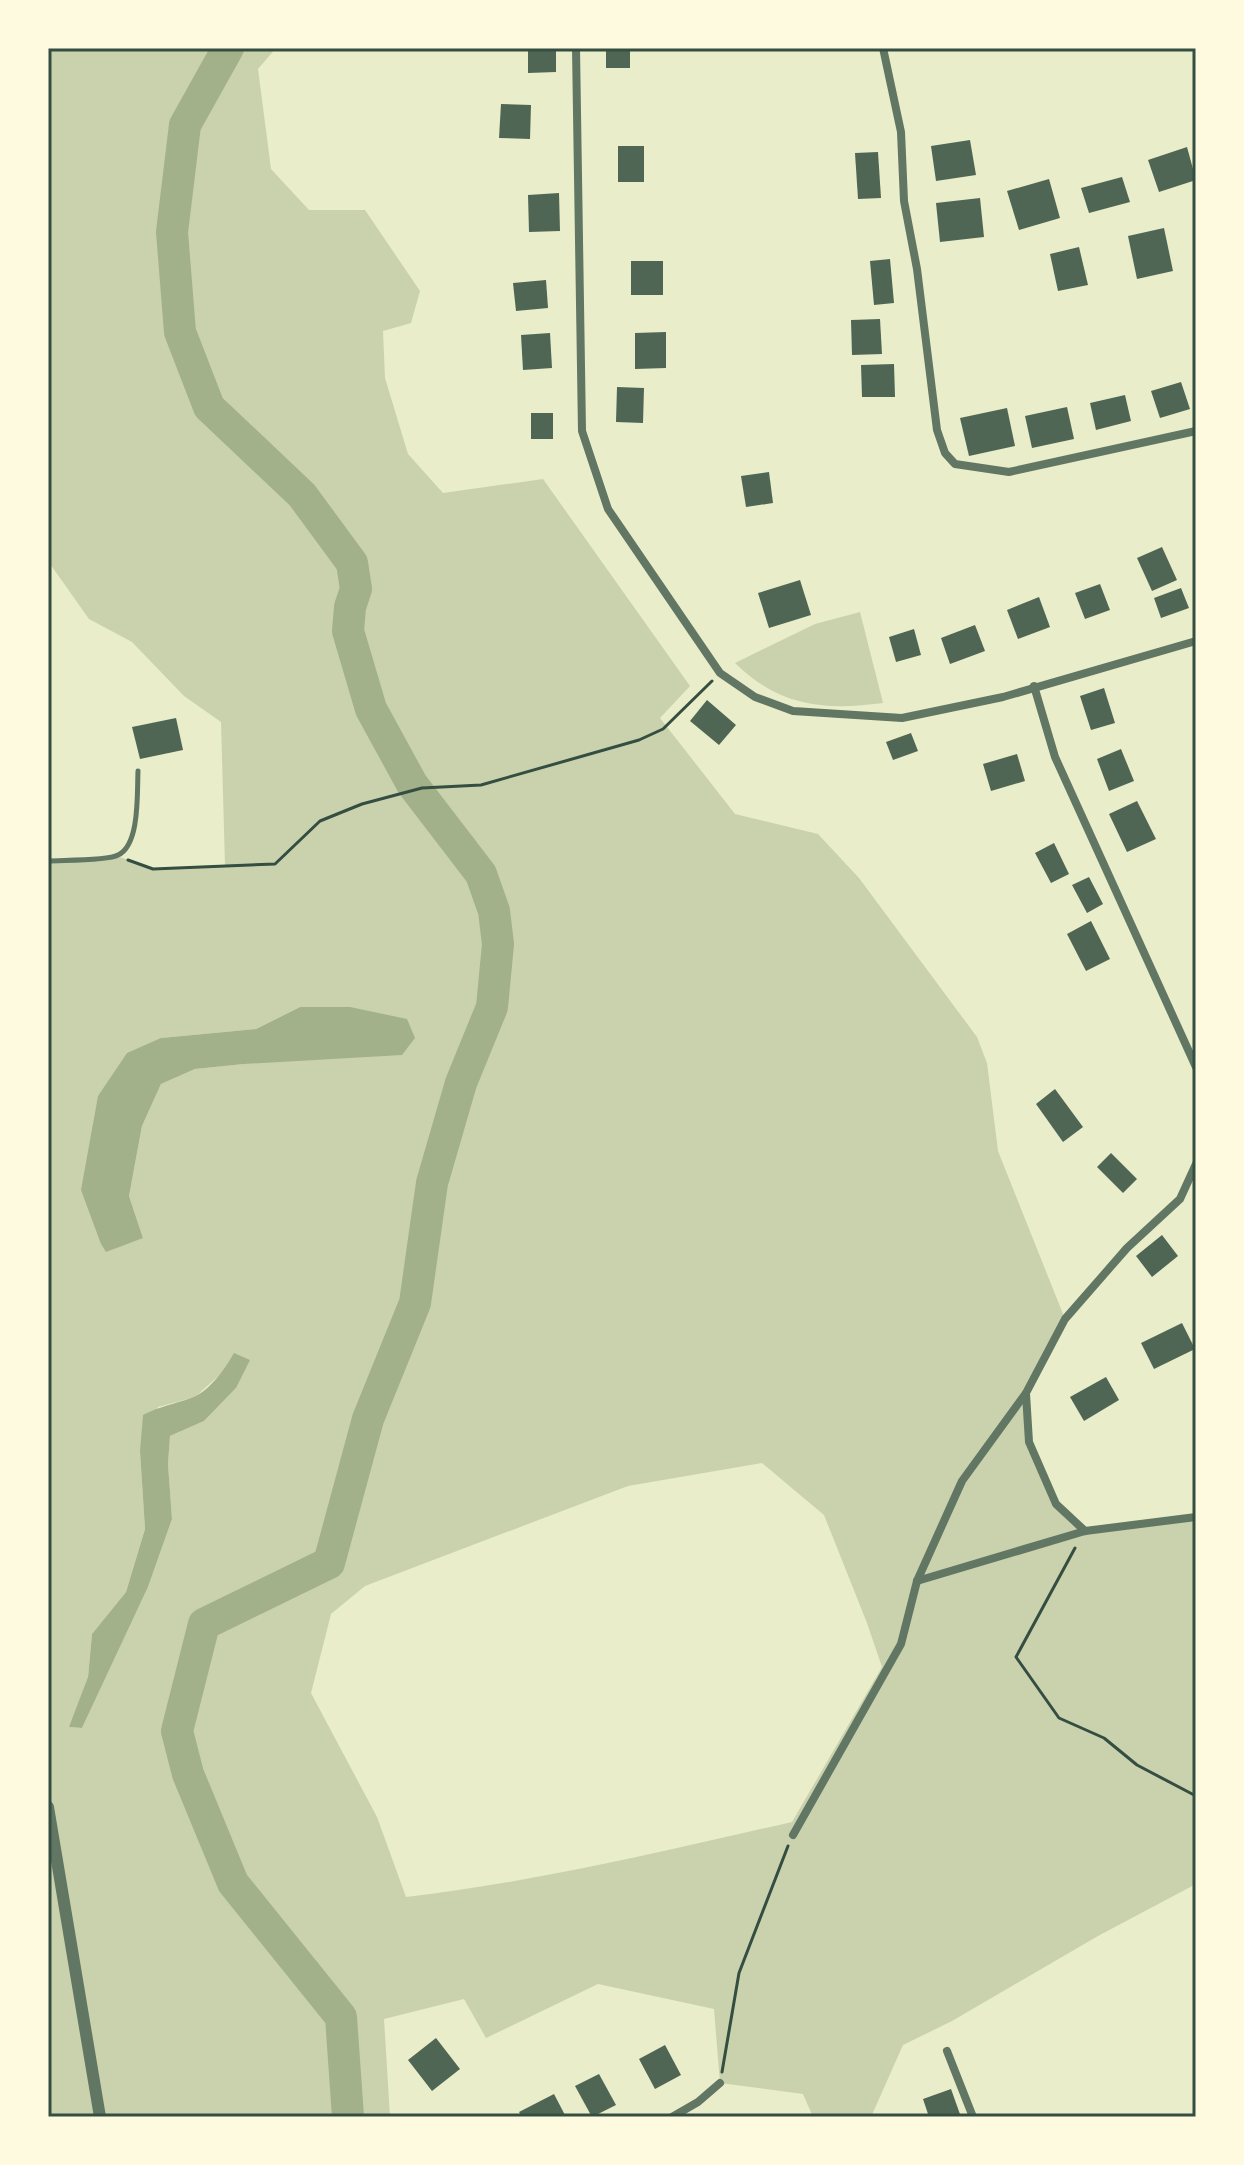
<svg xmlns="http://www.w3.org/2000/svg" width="1244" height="2165" font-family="Overpass,sans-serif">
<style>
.green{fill:#cad2ad;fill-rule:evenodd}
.water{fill:#a3b18a}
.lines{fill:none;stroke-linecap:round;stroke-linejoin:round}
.river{stroke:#a3b18a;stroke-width:32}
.building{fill:#4f6655}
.path{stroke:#344e41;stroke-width:3}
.service{stroke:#617663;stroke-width:5}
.minor{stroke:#617663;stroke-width:8}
.tertiary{stroke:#617663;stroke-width:12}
.neatline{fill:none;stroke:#344e41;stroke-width:3}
</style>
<rect width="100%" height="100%" fill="#e9edc9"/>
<g class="green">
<path d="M48,48H276L258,69L271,169L309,210H365L420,291L411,323L383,331L385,378L408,454L443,493L543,479L690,686L660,718L735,814L818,834L859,878L977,1037L987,1063L998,1151L1065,1319L1026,1393L1029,1442L1056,1504L1085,1531L1196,1517V1884L1098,1936L952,2021L903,2045L871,2117H813L803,2094L720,2083L714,2009L598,1984L486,2038L464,1999L384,2019L390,2117H48V861L117,856L153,869L225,865L221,722L184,696L132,642L89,619L48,561ZM300,1007L244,1064L195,1069L161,1084L142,1126L129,1196L143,1238L101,1244L161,1038L256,1029ZM234,1354L236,1388L204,1421L170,1436L168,1464L172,1519L148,1587L82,1728L70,1727L88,1677L92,1634L126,1592L145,1529L140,1451L158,1407L195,1397L224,1371ZM762,1463L824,1515L867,1623L882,1667L792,1822C664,1851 536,1882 406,1897L377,1817L311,1693L331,1614L365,1586L628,1486Z"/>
<path d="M860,612L883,703C823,711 779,706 735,663L815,624Z"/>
</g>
<g class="water">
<polygon points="300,1007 350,1007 407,1019 415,1038 402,1055 244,1064 195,1069 161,1084 142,1126 129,1196 143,1238 106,1252 101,1244 81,1190 98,1096 127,1053 161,1038 256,1029"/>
<path d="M234,1353L250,1360L236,1388L204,1421L170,1436L168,1464L172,1519L148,1587L82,1728L69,1727L88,1677L92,1634L126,1592L145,1529L140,1451L143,1415C158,1407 174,1404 191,1398C209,1392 225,1369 234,1353Z"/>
</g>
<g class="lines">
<polyline class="river" points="228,48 185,125 172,232 180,332 209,407 302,495 352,563 356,589 350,607 348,631 371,709 412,784 481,874 494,911 498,944 492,1007 461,1083 432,1183 415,1303 368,1419 329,1563 204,1624 177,1731 188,1774 233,1883 341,2017 348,2117"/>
</g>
<g class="building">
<polygon points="528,48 556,48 556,72 528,73"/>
<rect x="606" y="48" width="24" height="20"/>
<polygon points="501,104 531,105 530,139 499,138"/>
<polygon points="970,140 976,175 936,181 931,146"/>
<rect x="618" y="146" width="26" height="36"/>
<polygon points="1187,147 1196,180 1159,192 1148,160"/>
<polygon points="878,152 881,198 858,199 855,153"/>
<polygon points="1122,177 1130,202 1089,213 1081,188"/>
<polygon points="1049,179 1060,218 1019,230 1007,191"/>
<polygon points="559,193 560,231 529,232 528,195"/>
<polygon points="980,198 984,237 940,242 936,203"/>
<polygon points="1164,228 1173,271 1137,279 1128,236"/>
<polygon points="1079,247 1088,285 1058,291 1050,254"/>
<polygon points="890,259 894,303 874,305 870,261"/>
<rect x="631" y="261" width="32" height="34"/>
<polygon points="546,280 548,308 516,311 513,283"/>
<polygon points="880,319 882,354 852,355 851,320"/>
<polygon points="666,332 666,368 635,369 635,333"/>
<polygon points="550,333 552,368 523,370 521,335"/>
<polygon points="894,364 895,397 862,397 861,365"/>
<polygon points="1181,382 1190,409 1160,418 1151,391"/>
<polygon points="617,387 644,388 643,423 616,422"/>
<polygon points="1125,395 1131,421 1096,430 1090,403"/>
<polygon points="1067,407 1074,439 1032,448 1025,416"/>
<polygon points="1007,408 1015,446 969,456 960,418"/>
<rect x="531" y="413" width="22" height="26"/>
<polygon points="769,472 773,503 746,507 741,476"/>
<polygon points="1162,547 1177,580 1152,591 1137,558"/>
<polygon points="800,580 811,615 769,628 758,593"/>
<polygon points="1100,584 1110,610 1085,619 1075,593"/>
<polygon points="1181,588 1189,608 1161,618 1154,598"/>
<polygon points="1039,597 1050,627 1018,639 1007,610"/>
<polygon points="975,625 985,651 950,664 941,638"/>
<polygon points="914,629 921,655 896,662 889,637"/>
<polygon points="1104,688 1115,723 1091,730 1080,696"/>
<polygon points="707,700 736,725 719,745 690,721"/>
<polygon points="176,718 183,750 140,759 132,727"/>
<polygon points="911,733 918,751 893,760 886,742"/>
<polygon points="1121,749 1134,781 1109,791 1097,759"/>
<polygon points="1017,754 1025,781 991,791 983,764"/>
<polygon points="1137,801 1156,839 1127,852 1109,814"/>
<polygon points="1054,843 1069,874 1051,883 1035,853"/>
<polygon points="1089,877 1103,904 1087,913 1072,885"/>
<polygon points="1091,921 1110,959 1086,971 1067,934"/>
<polygon points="1055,1089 1083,1127 1063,1142 1036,1104"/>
<polygon points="1111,1153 1137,1179 1123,1193 1097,1167"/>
<polygon points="1162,1235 1178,1256 1152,1277 1136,1256"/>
<polygon points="1182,1323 1195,1349 1154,1369 1141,1343"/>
<polygon points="1106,1377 1119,1400 1084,1421 1070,1397"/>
<polygon points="436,2038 460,2069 432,2091 408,2060"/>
<polygon points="665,2045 681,2075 655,2089 639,2059"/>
<polygon points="599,2074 616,2105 592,2117 575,2086"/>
<polygon points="951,2089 961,2117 929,2117 923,2099"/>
<polygon points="554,2094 566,2117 522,2117 519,2112"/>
</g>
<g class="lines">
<g class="path">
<polyline points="128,860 153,869 275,864 320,821 362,804 422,788 481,785 639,740 663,729 712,681"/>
<polyline points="1075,1548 1016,1657 1059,1718 1104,1738 1137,1765 1196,1796"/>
<polyline points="722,2072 739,1973 788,1846"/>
</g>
<path class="service" d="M48,861C63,860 107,861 118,855C140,845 137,793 138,771"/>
<g class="minor">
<polyline points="576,48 582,431 608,509 720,673 755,697 793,711 902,718 1003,697 1196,641"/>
<polyline points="883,48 901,132 904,201 917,269 937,430 945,453 955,464 1009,472 1196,431"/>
<polyline points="1034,686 1055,757 1196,1067"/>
<polyline points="1026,1394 1029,1442 1056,1504 1085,1531"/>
<polyline points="917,1581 1085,1531 1196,1517"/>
<polyline points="793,1835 901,1644 917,1581 962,1481 1026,1393 1065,1319 1127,1248 1180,1199 1196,1164"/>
<polyline points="947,2051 973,2117"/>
<polyline points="672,2117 698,2102 720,2083"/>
</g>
<polyline class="tertiary" points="48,1807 100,2117"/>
</g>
<rect width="1244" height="2165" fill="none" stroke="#fefae0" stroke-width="100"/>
<rect x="50" y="50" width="1144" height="2065" class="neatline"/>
</svg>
